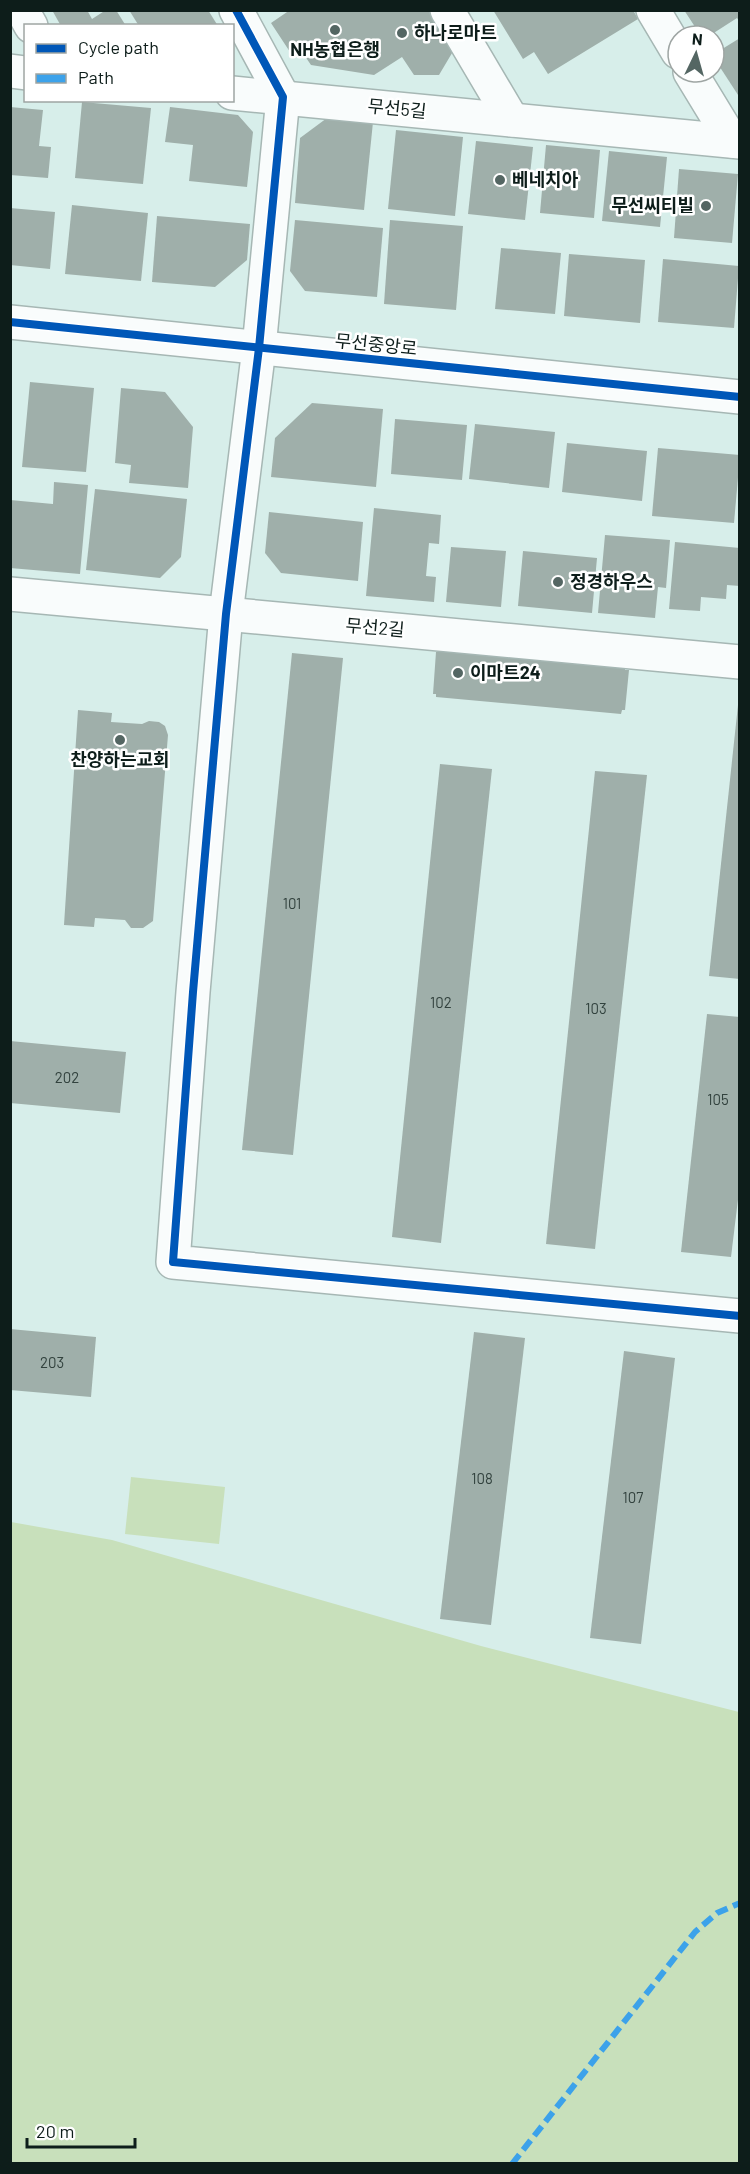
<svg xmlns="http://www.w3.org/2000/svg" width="750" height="2174" font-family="Barlow,'Noto Sans KR',sans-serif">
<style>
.green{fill:#c8e0bb}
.building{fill:#9fafaa}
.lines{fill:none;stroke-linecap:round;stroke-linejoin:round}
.minor-casing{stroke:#a6b7b4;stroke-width:36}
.minor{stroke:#f9fcfc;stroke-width:33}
.quiet{stroke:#3ca2ea;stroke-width:6;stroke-dasharray:12 6;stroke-linecap:butt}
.cycleway-casing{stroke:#fff;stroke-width:11}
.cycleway{stroke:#0057b8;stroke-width:8}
.poi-dot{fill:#546663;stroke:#fff;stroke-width:2}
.labels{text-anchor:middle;stroke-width:5;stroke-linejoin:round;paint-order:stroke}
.number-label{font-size:15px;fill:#32423e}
.poi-label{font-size:18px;font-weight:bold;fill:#0d1d1a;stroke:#fff;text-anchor:start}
.street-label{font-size:18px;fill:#0d1d1a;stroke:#fff}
</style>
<rect width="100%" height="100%" fill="#d7eeea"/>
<g class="green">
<polygon points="131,1477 225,1487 219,1544 125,1534"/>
<polygon points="11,1522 112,1540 481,1646 739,1712 739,2163 11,2163"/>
</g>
<g class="building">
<polygon points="52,10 87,10 92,19 106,10 116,10 126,26 61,26"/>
<polygon points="129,10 208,10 218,26 139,26"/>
<polygon points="290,10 431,10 455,48 439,75 414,75 402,57 374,75 311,65 298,46 290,52 271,23"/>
<polygon points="493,10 633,10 638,19 548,74 534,52 523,59"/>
<polygon points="684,10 740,10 740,22 737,18 709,36 701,36"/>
<polygon points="740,38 740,98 714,58 714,54"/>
<polygon points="82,102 151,108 143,184 75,178"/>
<polygon points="10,107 43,110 39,146 51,147 48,178 10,175"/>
<polygon points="170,107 238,115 253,132 247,187 189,181 193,145 165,142"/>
<polygon points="327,118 373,122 364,210 295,203 300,138"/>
<polygon points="396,130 463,137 455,216 388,209"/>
<polygon points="476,141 533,147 525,220 468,214"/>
<polygon points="546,145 600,150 594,218 540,213"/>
<polygon points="609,151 667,157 660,227 602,221"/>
<polygon points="679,169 738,174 732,243 674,238"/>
<polygon points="72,205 148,213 141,281 65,274"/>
<polygon points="10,208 55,212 50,269 10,265"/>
<polygon points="157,216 250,224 247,260 215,287 152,282"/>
<polygon points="295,220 383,228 377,297 305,291 290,271"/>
<polygon points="390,220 463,226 456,310 384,304"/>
<polygon points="501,248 561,253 555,314 495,309"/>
<polygon points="569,254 645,260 640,323 564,316"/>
<polygon points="663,259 739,266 734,328 658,322"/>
<polygon points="30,382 94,388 86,472 22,467"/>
<polygon points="121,388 165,392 193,427 188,488 129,483 131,465 115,463"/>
<polygon points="312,403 383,409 376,487 271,477 275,438"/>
<polygon points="395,419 467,425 462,480 391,474"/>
<polygon points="475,424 555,432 549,488 469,479"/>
<polygon points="567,443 647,451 642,501 562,492"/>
<polygon points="658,448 740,455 734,523 652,516"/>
<polygon points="54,482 88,485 80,574 10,568 10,500 53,504"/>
<polygon points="95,489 187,499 181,557 160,578 86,570"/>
<polygon points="374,508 441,515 439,544 429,543 426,576 436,577 434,602 366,596"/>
<polygon points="269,512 363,522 358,581 281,573 265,553"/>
<polygon points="605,535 670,540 666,588 658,587 655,618 598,613"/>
<polygon points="675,542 740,548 740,586 727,585 726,599 701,597 700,611 669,609"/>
<polygon points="451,547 506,551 501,607 446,602"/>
<polygon points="523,551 597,558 592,613 518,606"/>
<polygon points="440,650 625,666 625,670 629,670 625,710 622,710 621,714 436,697 436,694 433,694 436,652 440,652"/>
<polygon points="292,653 343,658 293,1155 242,1150"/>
<polygon points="738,705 740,705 740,979 709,976"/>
<polygon points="78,710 112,713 111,722 142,724 149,721 159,722 165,726 168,735 153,921 143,928 131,928 125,920 95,918 94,927 64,925"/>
<polygon points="440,764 492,769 441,1243 392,1237"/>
<polygon points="595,771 647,775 595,1249 546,1244"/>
<polygon points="707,1014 740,1017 740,1183 731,1257 681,1252"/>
<polygon points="10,1041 126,1052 120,1113 10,1103"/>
<polygon points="10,1329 96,1337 91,1397 10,1390"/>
<polygon points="474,1332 525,1338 491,1625 440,1619"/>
<polygon points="624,1351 675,1358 641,1644 590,1638"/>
</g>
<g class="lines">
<defs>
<g id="minor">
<polyline points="22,10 31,26"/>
<polyline points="236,10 283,97 259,348 226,614 193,992 173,1262 740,1316"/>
<polyline points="447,10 512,120"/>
<polyline points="653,10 678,52"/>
<polyline points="10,71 26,73"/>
<polyline points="690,72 732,141"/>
<polyline points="232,93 740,142"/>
<polyline points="10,322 740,397"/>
<polyline points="10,594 740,662"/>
</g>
</defs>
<use href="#minor" class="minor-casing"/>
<use href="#minor" class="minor"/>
<polyline class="quiet" points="512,2164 695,1932 717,1913 740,1903"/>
<defs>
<g id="cycleway">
<polyline points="236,10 283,97 259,348 226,614 193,992 173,1262 740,1316"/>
<polyline points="10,322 740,397"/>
</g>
</defs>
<use href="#cycleway" class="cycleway-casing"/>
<use href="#cycleway" class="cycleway"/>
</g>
<g class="poi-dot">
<circle cx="335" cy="30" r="6"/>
<circle cx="402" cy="33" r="6"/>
<circle cx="500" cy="180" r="6"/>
<circle cx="706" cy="206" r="6"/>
<circle cx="558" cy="582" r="6"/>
<circle cx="458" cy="673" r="6"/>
<circle cx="120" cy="740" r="6"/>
</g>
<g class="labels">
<g class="number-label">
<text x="292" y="909">101</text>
<text x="441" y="1008">102</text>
<text x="596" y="1014">103</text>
<text x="67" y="1083">202</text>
<text x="718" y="1105">105</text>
<text x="52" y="1368">203</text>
<text x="482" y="1484">108</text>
<text x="633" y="1503">107</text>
</g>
<g class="poi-label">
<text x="414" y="39">하나로마트</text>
<text x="335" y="56" text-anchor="middle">NH농협은행</text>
<text x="512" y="186">베네치아</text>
<text x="694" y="212" text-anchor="end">무선씨티빌</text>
<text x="570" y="588">정경하우스</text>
<text x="470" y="679">이마트24</text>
<text x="120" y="766" text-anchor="middle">찬양하는교회</text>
</g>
<g class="street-label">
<text transform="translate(397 109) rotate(6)" y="6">무선5길</text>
<text transform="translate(376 345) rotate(6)" y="6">무선중앙로</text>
<text transform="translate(375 628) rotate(5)" y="6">무선2길</text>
</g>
</g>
<rect width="750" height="2174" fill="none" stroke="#0d1d1a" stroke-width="24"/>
<rect x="24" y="24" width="210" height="78" fill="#ffffff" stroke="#9ea5a3" stroke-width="1.5"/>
<rect x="36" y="44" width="30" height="9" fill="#0057b8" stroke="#9ea5a3" stroke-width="1.5"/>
<text x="78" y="54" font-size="18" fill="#0d1d1a">Cycle path</text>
<rect x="36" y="74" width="30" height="9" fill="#3ca2ea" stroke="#9ea5a3" stroke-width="1.5"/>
<text x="78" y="84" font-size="18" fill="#0d1d1a">Path</text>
<g transform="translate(696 54) rotate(5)"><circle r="28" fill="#ffffff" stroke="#9ea5a3" stroke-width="1.5"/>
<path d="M0-4.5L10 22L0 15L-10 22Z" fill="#546663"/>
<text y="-9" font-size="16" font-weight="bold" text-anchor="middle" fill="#0d1d1a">N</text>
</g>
<path d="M27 2138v9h108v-9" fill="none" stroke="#0d1d1a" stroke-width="3"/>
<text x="36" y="2138" font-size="18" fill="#0d1d1a" stroke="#ffffff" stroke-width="4.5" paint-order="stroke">20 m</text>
</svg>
